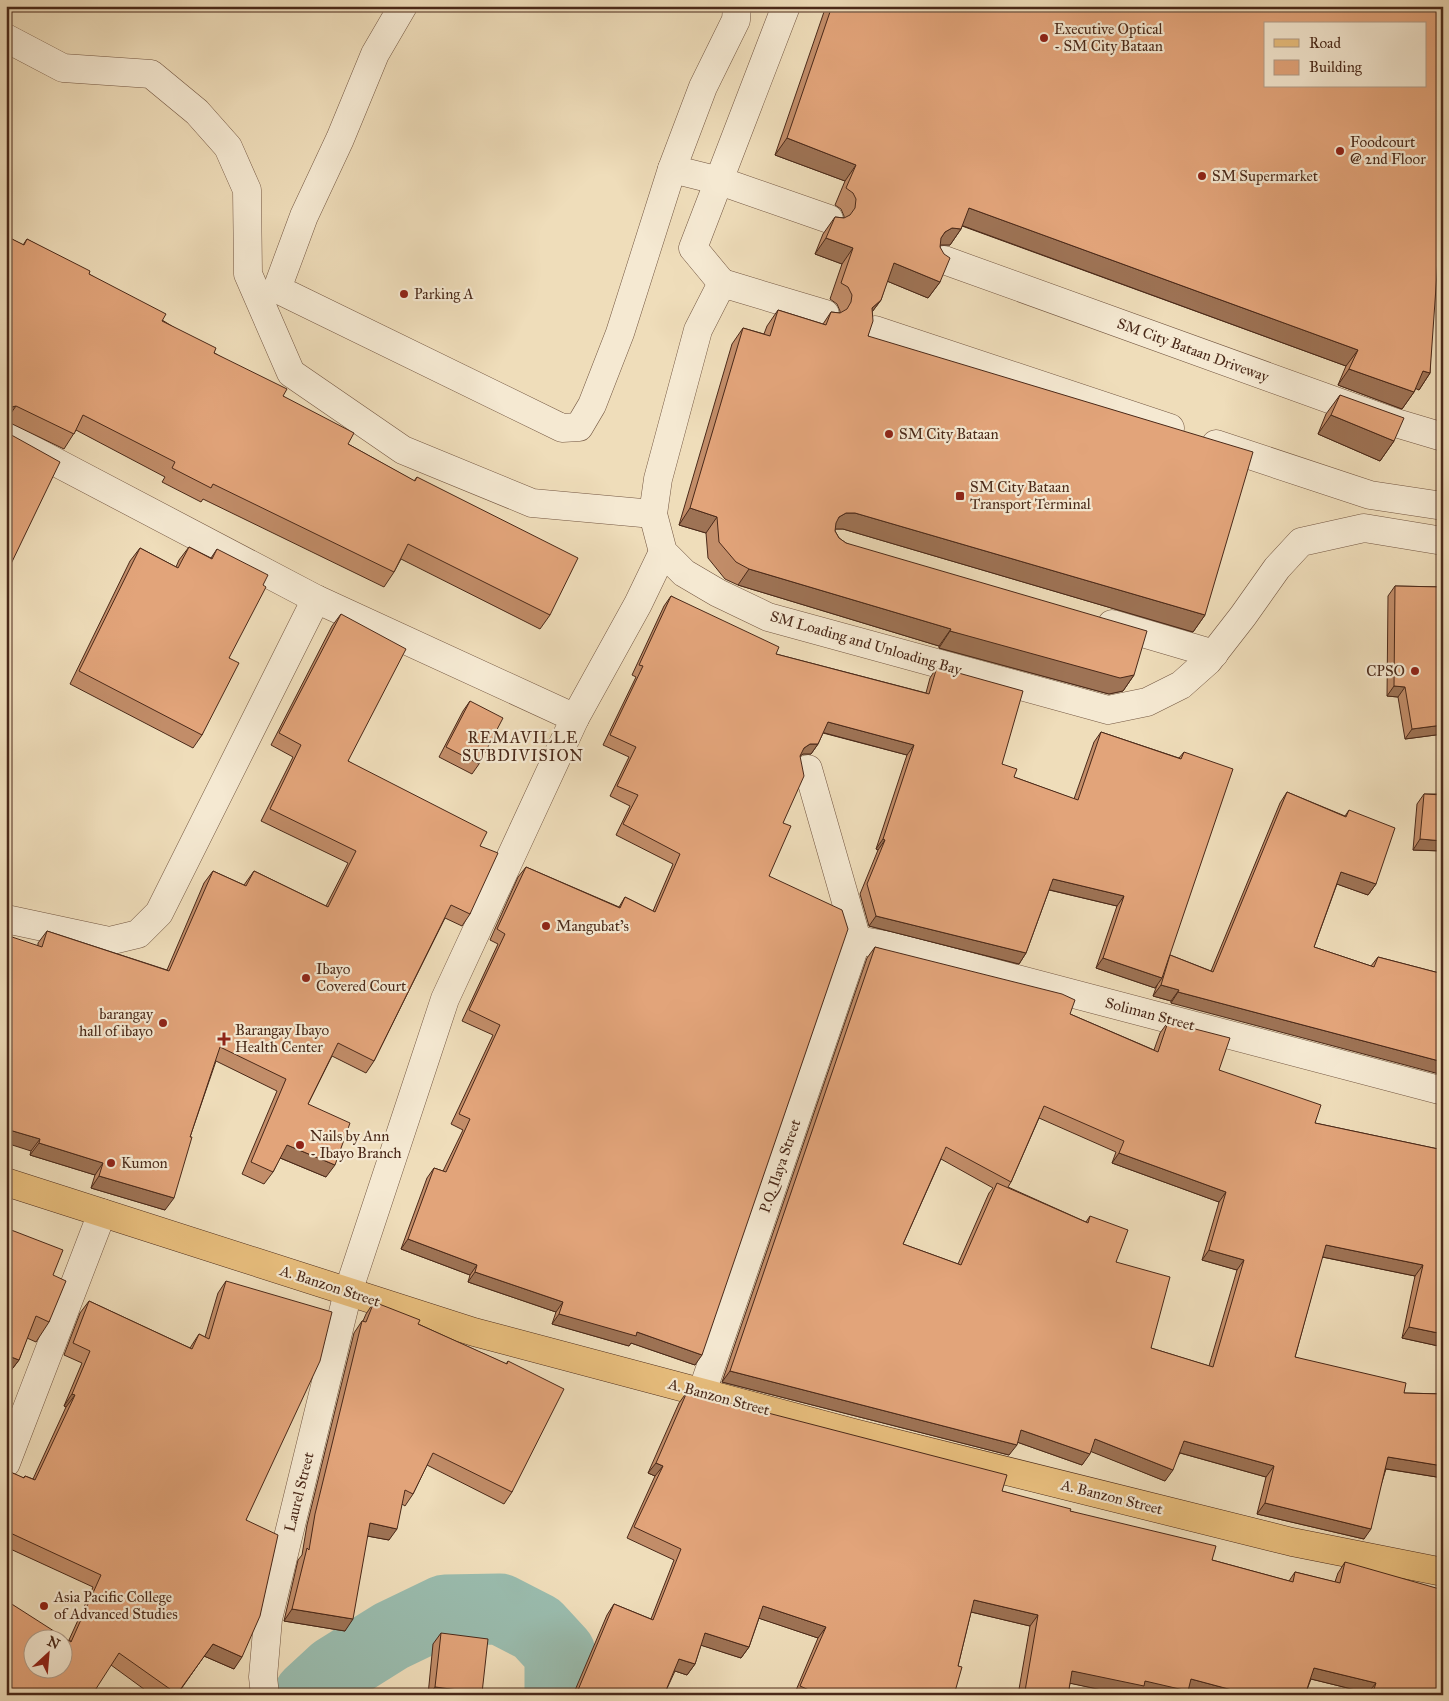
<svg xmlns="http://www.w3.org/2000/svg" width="1449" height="1701" font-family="'IM FELL Great Primer',serif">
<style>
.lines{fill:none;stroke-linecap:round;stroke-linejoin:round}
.river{stroke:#9abcae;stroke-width:71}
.minor-casing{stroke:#735641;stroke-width:29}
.major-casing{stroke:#4a2919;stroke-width:29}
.minor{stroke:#f5e9d2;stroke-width:28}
.major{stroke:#e8be7d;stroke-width:28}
.wall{fill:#c28d69;stroke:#4a2919;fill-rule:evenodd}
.shaded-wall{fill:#9e7355;stroke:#4a2919}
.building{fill:#e2a47a;stroke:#4a2919;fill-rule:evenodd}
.poi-dot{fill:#8f2418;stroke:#f5e9d2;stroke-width:2}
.labels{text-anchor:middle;stroke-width:4.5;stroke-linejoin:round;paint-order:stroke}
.poi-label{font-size:15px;fill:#4a2919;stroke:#f5e9d2;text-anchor:start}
.street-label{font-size:15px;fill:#4a2919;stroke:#f5e9d2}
.neighbourhood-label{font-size:16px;letter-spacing:1px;fill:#4a2919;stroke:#f5e9d2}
</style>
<rect width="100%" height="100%" fill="#efddba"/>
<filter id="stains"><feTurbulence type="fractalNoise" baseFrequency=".004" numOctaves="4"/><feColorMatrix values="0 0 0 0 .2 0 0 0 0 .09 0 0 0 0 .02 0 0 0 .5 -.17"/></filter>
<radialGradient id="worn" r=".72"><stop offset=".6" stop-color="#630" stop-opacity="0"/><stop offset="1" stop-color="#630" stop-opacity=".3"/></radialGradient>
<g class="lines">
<polyline class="river" points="309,1695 335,1671 391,1636 445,1610 500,1609 537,1628 560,1653 560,1695"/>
<defs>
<g id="minor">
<polyline points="403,6 375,54 340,139 304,216 277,289 562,428 579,427 592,405 620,333 672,169"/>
<polyline points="737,6 736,20 703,87 672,169 720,181 829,219"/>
<polyline points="6,38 63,68 151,74 197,112 228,147 247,190 248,274 291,373 403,450 532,503 653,514"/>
<polyline points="944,260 1396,423 1443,437"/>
<polyline points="722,283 693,248 786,6"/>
<polyline points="825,314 722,283 698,330 658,479 653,514 663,552 684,573 718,593 768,617 1108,710 1147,702 1181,685 1208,661 1243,616 1277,568 1301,542 1364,528 1443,541"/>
<polyline points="875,330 1170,428"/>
<polyline points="6,436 316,599 575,718 445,999 348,1292 268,1619 263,1677 265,1695"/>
<polyline points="1216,444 1370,495 1443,506"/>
<polyline points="1112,624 1214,654"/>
<polyline points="575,718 638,604 663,552"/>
<polyline points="808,769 857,940"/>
<polyline points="6,919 109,941 138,934 159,913 316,599"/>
<polyline points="857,940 891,946 1443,1091"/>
<polyline points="702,1392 857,940"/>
<polyline points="6,1463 102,1213"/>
</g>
<polyline id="major" points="6,1182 474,1332 854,1433 1292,1542 1443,1572"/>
</defs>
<use href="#minor" class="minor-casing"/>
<use href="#major" class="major-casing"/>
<use href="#minor" class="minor"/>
<use href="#major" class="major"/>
</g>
<g class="wall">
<polygon points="826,6 1443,6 1430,373 1419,390 1416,388 1414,392 1402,409 1338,385 1346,366 962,226 961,229 950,245 940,245 940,282 928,298 887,281 881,300 872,312 868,336 1205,615 1193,632 843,529 835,529 835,531 839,538 846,543 1134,675 1123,691 1109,694 939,648 939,646 738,585 725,579 708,558 706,533 679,525 732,344 743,328 764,334 767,326 778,310 823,324 831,312 840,313 840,311 837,304 830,299 842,264 815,254 823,234 835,217 844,218 844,216 841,209 835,205 845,181 775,155"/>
<polygon points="6,236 23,245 27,239 89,274 283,396 348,444 414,481 417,477 550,615 540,629 401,559 394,572 384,587 203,499 201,502 162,482 165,477 76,430 64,449 6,421"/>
<polygon points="1340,395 1394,441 1380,461 1318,434 1326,414"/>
<polygon points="189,547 211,558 217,549 229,658 202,735 193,748 70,684 130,561 140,548 176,567 179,560"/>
<polygon points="1395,586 1443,587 1443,734 1405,739 1398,697 1387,696 1388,596"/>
<polygon points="671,596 776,654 926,693 930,678 937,667 1002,764 1014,777 1074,799 1094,742 1101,732 1179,758 1184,752 1169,958 1170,955 1211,971 1280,803 1287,792 1345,816 1349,810 1376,884 1368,895 1337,884 1314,947 1371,966 1378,957 1443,974 1171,1003 1171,1001 1153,996 1157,985 1155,988 1096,968 1117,906 1049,890 1026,953 1019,964 869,926 860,894 878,850 876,849 907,755 823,733 818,744 811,754 803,754 800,756 769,876 695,1365 631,1343 629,1346 552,1324 556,1312 468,1282 470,1275 401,1249 427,1178 434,1168 443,1171 463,1130 451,1124 493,1035 462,1021 498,944 490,940 518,877 526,867 619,907 625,897 653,911 673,864 616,835 630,806 610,796 629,757 603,745 636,677 632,675 664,606"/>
<polygon points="341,614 348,761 480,846 470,914 462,926 445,918 374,1061 366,1073 332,1056 308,1104 326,1177 280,1158 273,1172 264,1184 242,1174 277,1091 216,1061 165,1210 91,1188 95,1175 30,1155 31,1151 38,943 47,931 167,970 204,883 213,871 244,885 254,871 326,906 348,863 261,821 293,757 271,745 332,626"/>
<polygon points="470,701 479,764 472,774 439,757 463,711"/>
<polygon points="1443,755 1443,851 1413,850 1417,804 1424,794 1439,794"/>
<path d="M875,947L1070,1014L1154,1050L1160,1033L1168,1022L1219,1070L1315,1123L1443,1150V1347L1402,1338L1415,1276L1322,1257L1295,1357L1404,1393L1443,1394V1478L1386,1469L1364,1539L1257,1514L1266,1477L1180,1453L1165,1481L1091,1451L1082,1465L1017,1442L1009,1455L722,1382L867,958ZM1039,1118L1116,1152L1112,1163L1219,1202L1202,1260L1237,1270L1209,1366L1151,1348L1116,1262L1090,1216L1086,1222L1008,1187L1011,1182ZM941,1159L993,1188L989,1193L958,1264L903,1244Z"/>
<polygon points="6,1228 53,1275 49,1322 36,1342 27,1338 19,1360 6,1377"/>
<polygon points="226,1281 246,1520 234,1669 204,1656 177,1695 152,1695 111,1665 69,1640 93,1587 6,1547 6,1470 23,1478 25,1476 33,1479 66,1407 64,1406 82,1363 64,1355 80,1313 89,1301 190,1348 199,1334 205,1337 218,1293"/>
<polygon points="374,1302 418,1324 506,1364 508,1361 512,1492 504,1504 427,1465 413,1494 405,1506 402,1504 389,1540 367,1536 345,1631 284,1621 298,1560 302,1555 307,1525 354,1333 362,1321 363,1321 366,1314"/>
<polygon points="687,1392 1002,1491 1070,1511 1212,1560 1289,1581 1295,1572 1335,1582 1338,1573 1345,1562 1443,1695 1368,1695 1368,1693 1311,1679 1305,1695 1202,1695 1188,1691 1185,1695 1150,1695 1140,1692 1138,1695 1126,1695 1070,1683 1068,1695 1018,1695 1030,1626 971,1612 958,1666 954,1695 794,1695 818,1638 759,1618 749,1647 741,1658 701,1645 695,1664 687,1675 675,1671 664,1695 573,1695 607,1615 614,1604 651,1619 674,1560 627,1538 655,1476 648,1473 679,1403"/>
<polygon points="441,1633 480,1695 428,1695 433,1644"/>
</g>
<g class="shaded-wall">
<polygon points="787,138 856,165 845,181 775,155"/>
<polygon points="969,208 1358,350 1346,366 958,224"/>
<polygon points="952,228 961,229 950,245 941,245 934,248 945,232"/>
<polygon points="826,238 853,248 842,264 815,254"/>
<polygon points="894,263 940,282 928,298 882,279"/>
<polygon points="881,300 869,316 872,308"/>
<polygon points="1349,369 1414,392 1402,409 1338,385"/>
<polygon points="1423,371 1430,373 1419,390 1412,387"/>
<polygon points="16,406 6,420 6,410 8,408"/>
<polygon points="1331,415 1394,441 1380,461 1318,434"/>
<polygon points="690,508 717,517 706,533 679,525"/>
<polygon points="846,513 855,513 1205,615 1193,632 843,529 835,529 828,533 839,517"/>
<polygon points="749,569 951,629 939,646 738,585"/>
<polygon points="950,631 1134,675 1123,691 1109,694 939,648"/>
<polygon points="1394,686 1405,687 1398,697 1387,696"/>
<polygon points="828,722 914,745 907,755 821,732"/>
<polygon points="1443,725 1443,734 1405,739 1412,729"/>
<polygon points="810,744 818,744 811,754 803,754 796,759 804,748"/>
<polygon points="883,839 885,840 878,850 876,849"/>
<polygon points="1420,839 1443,841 1443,851 1413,850"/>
<polygon points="1341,872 1376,884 1368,895 1334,883"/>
<polygon points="1053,879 1124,896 1117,906 1046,889"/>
<polygon points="876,916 1026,953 1019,964 869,926"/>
<polygon points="1103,958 1162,978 1155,988 1096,968"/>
<polygon points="1161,985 1179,990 1171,1001 1153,996"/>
<polygon points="1178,992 1443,1062 1443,1075 1171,1003"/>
<polygon points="6,1129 40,1139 31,1151 6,1143"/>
<polygon points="39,1143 103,1163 95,1175 30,1155"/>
<polygon points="287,1145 335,1165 326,1177 278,1157"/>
<polygon points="1119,1153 1226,1192 1219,1202 1112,1163"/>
<polygon points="99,1176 174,1198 165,1210 91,1188"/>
<polygon points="408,1239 477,1265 470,1275 401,1249"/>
<polygon points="1326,1245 1423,1265 1415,1276 1318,1256"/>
<polygon points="1209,1250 1244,1260 1237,1270 1202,1260"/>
<polygon points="475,1272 563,1302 556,1312 468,1282"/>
<polygon points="559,1314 637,1332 702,1355 695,1365 631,1343 629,1346 552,1324"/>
<polygon points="1409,1327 1443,1334 1443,1347 1402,1338"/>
<polygon points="6,1355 19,1360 6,1377"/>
<polygon points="730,1371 1017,1445 1009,1455 722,1382"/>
<polygon points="72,1394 75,1395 66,1407 64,1406"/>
<polygon points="1021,1430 1090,1454 1082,1465 1014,1441"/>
<polygon points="1095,1439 1173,1470 1165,1481 1087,1450"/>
<polygon points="1184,1441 1274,1466 1266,1477 1177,1452"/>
<polygon points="1388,1457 1443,1466 1443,1478 1381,1468"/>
<polygon points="656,1463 663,1466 655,1476 648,1473"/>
<polygon points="1265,1503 1371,1529 1364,1539 1257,1514"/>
<polygon points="370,1523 397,1529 389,1540 362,1535"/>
<polygon points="974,1600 1038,1615 1030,1626 967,1611"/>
<polygon points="763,1606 826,1627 818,1638 755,1617"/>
<polygon points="292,1609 353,1619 345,1631 284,1621"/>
<polygon points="705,1633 749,1647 741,1658 697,1644"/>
<polygon points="213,1644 242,1657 234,1669 204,1656 176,1695"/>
<polygon points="679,1659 695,1664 687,1675 672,1670"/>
<polygon points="1314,1668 1376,1683 1368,1693 1307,1678"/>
<polygon points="1072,1671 1145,1681 1191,1679 1251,1695 1202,1695 1188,1691 1185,1695 1150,1695 1140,1692 1138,1695 1126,1695 1064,1682"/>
<polygon points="435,1687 482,1693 480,1695 429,1695"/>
<polygon points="578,1690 590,1695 575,1695"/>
<polygon points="1025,1691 1048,1695 1022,1695"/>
<polygon points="1373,1692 1382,1695 1371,1695"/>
</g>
<g class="building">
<path d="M832,6H1443V187L1430,373L1423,371L1414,392L1349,369L1358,350L969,208L961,229L952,228L945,232L941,238L940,247L944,254L950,258L940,282L894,263L881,300L872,308L873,321L868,336L1253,452L1205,615L855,513H846L839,517L836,523L835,531L839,538L846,543L1147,631L1134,675L1120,678L950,631L951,629L749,569L736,562L719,542L717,517L690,508L743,328L770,336L778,310L826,325L831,312L840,313L847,309L851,302L852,295L848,287L841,283L853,248L826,238L835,217L844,218L850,215L855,208L856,199L853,193L846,188L856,165L787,138ZM1265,24H1425V86H1265Z"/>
<polygon points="6,236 24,245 27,239 90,271 89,274 166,314 162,321 216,348 214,353 287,389 283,396 354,433 348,444 415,481 417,477 578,558 550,615 408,544 394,572 213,484 211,488 172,468 175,462 83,415 74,434 16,406 8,408 6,410"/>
<polygon points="1340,395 1404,418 1394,441 1331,415"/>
<polygon points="6,432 60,462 9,568 6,566"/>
<polygon points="189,547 212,559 217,549 268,575 263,585 266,587 229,658 239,663 202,735 79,671 140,548 178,568"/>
<polygon points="1395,586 1443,587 1443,725 1412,729 1405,687 1394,686"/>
<polygon points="671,596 779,647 776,654 929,694 937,667 1023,691 1002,764 1017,769 1014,777 1078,800 1101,732 1181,759 1184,752 1233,769 1162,978 1103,958 1124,896 1053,879 1026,953 876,916 867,884 885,840 883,839 914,745 828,722 818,744 810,744 804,748 800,756 804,776 783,823 791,826 769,876 842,910 848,929 702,1355 637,1332 636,1336 559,1314 563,1302 475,1272 477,1265 408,1239 434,1168 446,1172 470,1119 459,1114 500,1025 469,1010 505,934 497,929 526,867 620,908 625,897 655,912 680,854 623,824 638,795 617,786 636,747 610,735 643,666 639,665"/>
<polygon points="341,614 406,649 348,761 487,832 480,846 498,853 470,914 451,905 374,1061 338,1043 308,1104 350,1123 335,1165 287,1145 273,1172 251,1162 286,1079 220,1047 190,1137 192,1137 174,1198 99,1176 103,1163 39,1143 40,1139 6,1129 6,935 42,947 47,931 169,971 213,871 246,886 254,871 328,907 356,851 270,809 301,745 279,733"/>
<polygon points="470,701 503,718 479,764 446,747"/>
<polygon points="1287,792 1346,817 1349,810 1395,828 1376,884 1341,872 1314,947 1374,967 1378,957 1443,974 1443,1062 1178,992 1179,990 1161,985 1170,955 1213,972"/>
<polygon points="1424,794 1443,795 1443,841 1420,839"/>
<path d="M875,947L1062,994L1075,1000L1070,1014L1158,1052L1168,1022L1230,1038L1219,1070L1321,1105L1315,1123L1443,1150V1334L1409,1327L1423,1265L1326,1245L1295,1357L1406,1383L1404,1393L1443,1394V1466L1388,1457L1371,1529L1265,1503L1274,1466L1184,1441L1173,1470L1095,1439L1090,1454L1021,1430L1017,1445L730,1371ZM1044,1106L1124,1141L1119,1153L1226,1192L1209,1250L1244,1260L1213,1367L1151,1348L1170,1277L1116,1262L1128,1230L1090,1216L1088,1223L997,1183L961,1265L903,1244L946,1147L1011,1182Z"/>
<polygon points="6,1228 63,1250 53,1275 66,1281 49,1322 36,1316 19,1360 6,1355"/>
<path d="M226,1281L332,1312L320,1361L246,1520L278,1535L260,1616L242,1657L213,1644L177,1694L119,1653L92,1695H6V1602L7,1601L71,1642L101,1575L6,1531V1470L24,1478L25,1476L35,1480L75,1395L72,1394L90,1351L73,1343L89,1301L192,1349L199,1334L209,1339ZM32,1638H62V1668H32Z"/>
<polygon points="374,1302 420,1320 418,1324 507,1364 508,1361 564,1389 512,1492 433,1453 413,1494 405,1490 397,1529 370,1523 353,1619 292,1609 307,1548 309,1550 315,1514 362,1321 366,1322"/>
<polygon points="687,1392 1007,1475 1002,1491 1071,1509 1070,1511 1216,1546 1212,1560 1293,1582 1295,1572 1340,1583 1345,1562 1443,1590 1443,1694 1436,1693 1435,1695 1382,1695 1373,1692 1376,1683 1314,1668 1305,1695 1251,1695 1191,1679 1188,1691 1145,1681 1144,1686 1072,1671 1068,1695 1048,1695 1025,1691 1038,1615 974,1600 958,1666 962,1667 954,1695 820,1695 800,1686 826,1627 763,1606 749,1647 705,1633 695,1664 679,1659 664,1695 590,1695 578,1690 614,1604 653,1620 681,1549 634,1527 663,1466 656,1463"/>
<polygon points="441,1633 488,1639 482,1693 435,1687"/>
</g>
<g class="poi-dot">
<circle cx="1044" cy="38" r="5"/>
<circle cx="1340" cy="151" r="5"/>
<circle cx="1202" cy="176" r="5"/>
<circle cx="404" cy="294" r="5"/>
<circle cx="889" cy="434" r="5"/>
<rect x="955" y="491" width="10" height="10" rx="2.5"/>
<circle cx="1415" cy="671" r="5"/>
<circle cx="546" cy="926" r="5"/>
<circle cx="306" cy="978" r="5"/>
<circle cx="163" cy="1023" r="5"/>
<path d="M221.5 1031.5h5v5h5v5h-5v5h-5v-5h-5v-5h5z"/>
<circle cx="300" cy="1145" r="5"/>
<circle cx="111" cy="1163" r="5"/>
<circle cx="44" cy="1606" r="5"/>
</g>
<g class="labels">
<g class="poi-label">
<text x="1054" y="34">Executive Optical<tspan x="1054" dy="17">- SM City Bataan</tspan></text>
<text x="1350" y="147">Foodcourt<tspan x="1350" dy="17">@ 2nd Floor</tspan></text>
<text x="1212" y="181">SM Supermarket</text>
<text x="414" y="299">Parking A</text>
<text x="899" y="439">SM City Bataan</text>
<text x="970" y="492">SM City Bataan<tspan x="970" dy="17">Transport Terminal</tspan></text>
<text x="1405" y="676" text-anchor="end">CPSO</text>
<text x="556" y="931">Mangubat's</text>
<text x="316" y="974">Ibayo<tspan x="316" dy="17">Covered Court</tspan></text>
<text x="153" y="1019" text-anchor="end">barangay<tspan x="153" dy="17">hall of ibayo</tspan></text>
<text x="235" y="1035">Barangay Ibayo<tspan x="235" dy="17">Health Center</tspan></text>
<text x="310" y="1141">Nails by Ann<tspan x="310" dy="17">- Ibayo Branch</tspan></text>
<text x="121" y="1168">Kumon</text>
<text x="54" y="1602">Asia Pacific College<tspan x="54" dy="17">of Advanced Studies</tspan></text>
</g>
<g class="street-label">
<text transform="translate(1193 350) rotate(20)" y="5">SM City Bataan Driveway</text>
<text transform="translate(866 643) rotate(16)" y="5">SM Loading and Unloading Bay</text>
<text transform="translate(1150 1014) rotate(15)" y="5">Soliman Street</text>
<text transform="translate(780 1166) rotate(-71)" y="5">P.Q. Ilaya Street</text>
<text transform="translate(330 1286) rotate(18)" y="5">A. Banzon Street</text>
<text transform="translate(719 1397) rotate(15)" y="5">A. Banzon Street</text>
<text transform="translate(299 1492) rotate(-76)" y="5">Laurel Street</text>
<text transform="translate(1112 1497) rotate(14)" y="5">A. Banzon Street</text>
</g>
<g class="neighbourhood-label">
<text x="523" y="743">REMAVILLE<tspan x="523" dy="18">SUBDIVISION</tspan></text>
</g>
</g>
<rect width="1449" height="1701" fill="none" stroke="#efddba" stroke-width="25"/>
<rect x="8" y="8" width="1434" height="1686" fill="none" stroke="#4a2919" stroke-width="2.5"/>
<rect x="12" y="12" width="1424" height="1676" fill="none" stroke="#4a2919"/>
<rect x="1264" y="22" width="162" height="65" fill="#f5e9d2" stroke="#b19c88"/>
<rect x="1274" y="39" width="25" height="8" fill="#e8be7d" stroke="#b19c88"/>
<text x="1309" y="48" font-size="15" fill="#4a2919">Road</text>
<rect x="1274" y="60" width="25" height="15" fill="#e2a47a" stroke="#b19c88"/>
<text x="1309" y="72" font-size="15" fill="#4a2919">Building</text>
<g transform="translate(48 1654) rotate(26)"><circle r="24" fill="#f5e9d2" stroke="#b19c88"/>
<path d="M0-4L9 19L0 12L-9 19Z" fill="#8f2418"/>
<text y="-8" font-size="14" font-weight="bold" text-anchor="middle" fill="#4a2919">N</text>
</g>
<rect width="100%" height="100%" filter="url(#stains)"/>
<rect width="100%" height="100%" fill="url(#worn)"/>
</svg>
